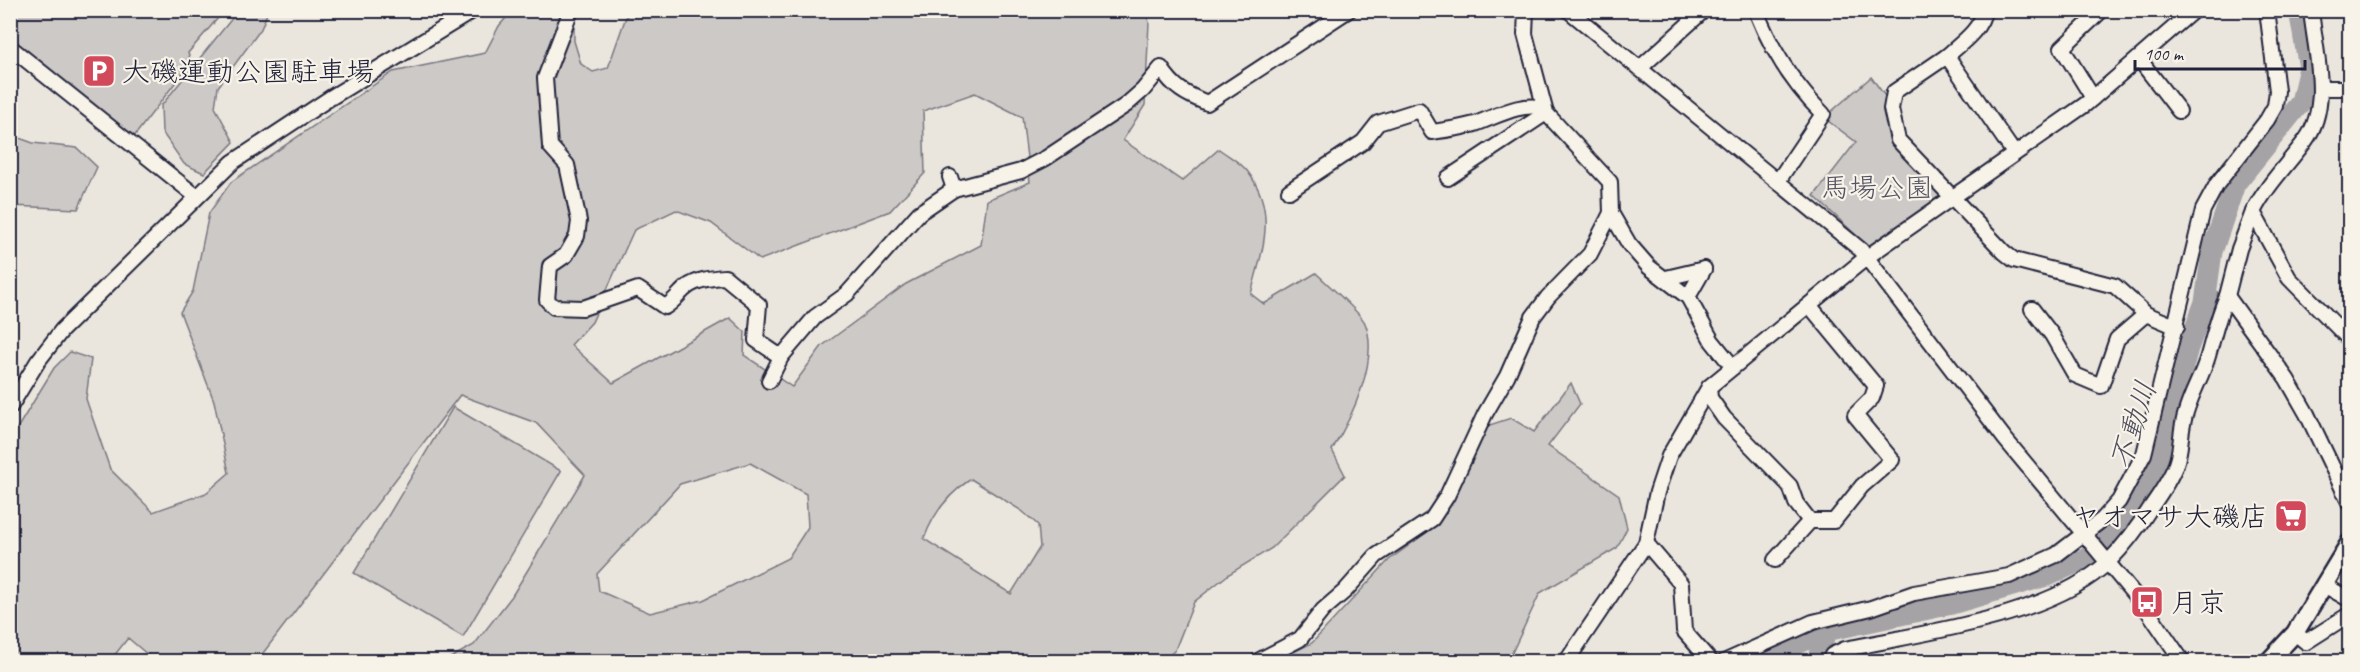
<svg xmlns="http://www.w3.org/2000/svg" width="2360" height="672" font-family="Caveat,'Klee One',sans-serif">
<style>
.green{fill:#cdc9c6;stroke:#787680;stroke-width:1.5;fill-rule:evenodd}
.lines{fill:none;stroke-linecap:round;stroke-linejoin:round}
.stream{stroke:#716f7b;stroke-width:4}
.river{stroke:#a6a3a6;stroke-width:21}
.minor-casing{stroke:#22223b;stroke-width:18}
.major-casing{stroke:#22223b;stroke-width:21}
.minor{stroke:#f7f3e8;stroke-width:14}
.major{stroke:#f7f3e8;stroke-width:16}
.labels{text-anchor:middle;stroke-width:4.5;stroke-linejoin:round;paint-order:stroke}
.poi-label{font-size:28px;fill:#22223b;stroke:#f7f3e8;text-anchor:start}
.park-label{font-size:28px;fill:#555465;stroke:#f7f3e8}
.water-label{font-size:30px;font-style:italic;fill:#504f60;stroke:#f7f3e8}
</style>
<rect width="100%" height="100%" fill="#eae6de"/>
<filter id="ink" filterUnits="userSpaceOnUse"><feTurbulence type="fractalNoise" baseFrequency=".0167" numOctaves="2"/><feDisplacementMap in="SourceGraphic" scale="12" xChannelSelector="R" yChannelSelector="G"/><feConvolveMatrix kernelMatrix="1 2 1 2 8 2 1 2 1" color-interpolation-filters="sRGB"/></filter>
<g filter="url(#ink)">
<g class="green">
<polygon points="10,11 224,11 188,53 191,62 133,138 11,42"/>
<polygon points="238,11 268,11 261,29 218,87 215,107 234,142 204,173 184,164 162,132 161,106"/>
<path d="M512,11H574V41L581,64L593,72L608,68L628,11H1146L1149,22L1145,105L1123,140L1182,181L1219,149C1228,156 1242,163 1248,172C1278,212 1262,251 1251,294L1264,304L1316,273C1326,283 1361,313 1365,323C1380,360 1351,419 1332,450L1345,475L1272,548L1229,574L1194,602L1175,650L1163,661H445L474,645L512,596L585,475L536,423L460,395L257,661H155L128,638L110,661H11L10,440L54,368L70,352L91,359L86,399L110,469L153,512L206,493L229,473L214,401L180,312L193,291L209,213L231,182L393,72L485,53L499,26ZM975,93L1022,117L1030,182L987,200L981,245L906,284L822,346L792,387L744,355L745,332L730,318L613,383L571,345L592,322L634,230L676,210L711,223L760,260L890,211L925,173L923,111ZM750,463L806,494L808,527L788,558L703,600L650,613L599,591L597,574L680,484ZM971,479L1022,511L1038,525L1040,547L1011,594L924,539C933,514 948,494 971,479Z"/>
<polygon points="1871,77 1888,100 1886,123 1942,194 1870,248 1814,196 1856,142 1824,118"/>
<polygon points="11,135 33,143 77,148 97,167 78,209 11,206"/>
<polygon points="1571,383 1580,404 1548,446 1619,495 1627,528 1617,548 1540,593 1509,659 1504,662 1273,662 1312,643 1389,560 1438,524 1468,432 1511,418 1534,432"/>
<polygon points="453,407 561,471 463,637 354,573"/>
</g>
<g class="lines">
<g class="stream">
<polyline points="2208,281 2221,300"/>
<polyline points="2226,306 2251,341"/>
</g>
<g class="river">
<polyline points="1758,662 1826,631 1952,604 2050,575 2086,558 2119,529 2138,505 2159,455 2188,348 2205,302 2212,252 2235,184 2301,102 2309,68 2299,10"/>
<polyline points="1817,662 1826,631"/>
</g>
<defs>
<g id="minor">
<path d="M571,10L545,78L550,146L567,165L579,221L577,236L566,255L550,266L547,300L554,307L583,308L638,289L665,307C675,301 679,293 687,287C698,279 713,278 725,277L759,305L756,340L781,357"/>
<polyline points="1526,10 1525,34 1546,113 1610,182 1611,213 1629,244 1649,267 1688,297 1712,341 1733,367"/>
<polyline points="1568,10 1861,250 2005,439 2148,611 2183,662"/>
<path d="M1759,10L1757,13C1772,51 1795,86 1823,114L1778,181"/>
<path d="M1984,10C1982,29 1960,44 1947,56L2014,153"/>
<path d="M2311,10C2315,52 2332,105 2305,141C2287,165 2266,186 2253,212L2289,278L2350,340"/>
<polyline points="10,47 196,196"/>
<polyline points="1947,56 1894,92 1891,109 1898,140 2004,252 2014,260 2115,286 2146,314 2177,327"/>
<polyline points="2139,59 2179,111"/>
<polyline points="1640,68 1704,10"/>
<polyline points="2320,88 2350,88"/>
<polyline points="2093,98 2062,48 2102,10"/>
<path d="M950,177L954,189L1021,171L1046,158L1126,105L1143,90L1161,68C1174,88 1185,94 1207,103L1349,10"/>
<polyline points="1448,178 1546,113"/>
<path d="M1289,191L1363,142L1378,123L1419,110L1432,132C1446,130 1461,128 1475,124C1498,116 1519,102 1544,108"/>
<polyline points="1666,278 1704,269"/>
<polyline points="2227,296 2239,249 2253,212"/>
<polyline points="1688,297 1704,269"/>
<polyline points="2032,309 2052,335 2075,375 2101,386 2117,339 2146,314"/>
<polyline points="769,381 781,357 815,317 847,294 919,213 954,189"/>
<polyline points="1709,387 1710,398 1724,418 1790,486 1796,503 1810,521"/>
<polyline points="10,407 38,361 62,330 233,162 330,98 474,10"/>
<polyline points="1646,543 1681,584 1684,631 1711,662"/>
<polyline points="1775,560 1810,521 1834,521 1862,486 1892,460 1855,415 1872,398 1876,386 1810,306"/>
<polyline points="2324,585 2350,600"/>
<polyline points="2295,633 2306,642 2350,614"/>
<polyline points="1258,661 1300,639 1323,610 1345,591 1376,556 1432,519 1447,496 1485,414 1507,376 1533,317 1548,297 1590,254 1611,213"/>
<polyline points="1566,662 1646,543 1657,492 1669,456 1709,387 1867,257 2086,104 2194,10"/>
<polyline points="1724,662 1813,622 1871,608 1914,593 2009,576 2056,555 2103,519 2119,501 2144,454 2203,210 2217,184 2267,120 2275,106 2277,91 2267,10"/>
<path d="M1829,662L1832,655L1845,649C1921,633 2053,617 2109,561C2125,545 2139,526 2151,507C2161,493 2170,480 2176,464C2181,450 2180,438 2183,424C2187,400 2201,380 2208,356C2214,335 2218,316 2227,296L2287,379L2307,414L2350,504"/>
</g>
<polyline id="major" points="2268,662 2295,633 2350,542"/>
</defs>
<use href="#minor" class="minor-casing"/>
<use href="#major" class="major-casing"/>
<use href="#minor" class="minor"/>
<use href="#major" class="major"/>
</g>
</g>
<defs>
<symbol id="parking-square" viewBox="-11 -11 22 22"><rect x="-9" y="-9" width="18" height="18" rx="4" fill="#d1495b" stroke="#f7f3e8"/><path d="M-3.5-5.5H1a3.5 3.5 0 0 1 0 7H-1V5.5H-3.5ZM-1-3.4V-.6H.8a1.4 1.4 0 0 0 0-2.8Z" fill="#fff"/></symbol>
<symbol id="supermarket-square" viewBox="-11 -11 22 22"><rect x="-9" y="-9" width="18" height="18" rx="4" fill="#d1495b" stroke="#f7f3e8"/><path d="M-6-5.5h2.5l.6 2H6L4.5 2H-2.5L-4.4-4H-6ZM-1.5 3.2a1.3 1.3 0 1 0 .1 0ZM3 3.2a1.3 1.3 0 1 0 .1 0Z" fill="#fff"/></symbol>
<symbol id="bus-square" viewBox="-11 -11 22 22"><rect x="-9" y="-9" width="18" height="18" rx="4" fill="#d1495b" stroke="#f7f3e8"/><path d="M-5-6H5V4H4V6H2V4H-2V6H-4V4H-5ZM-3.5-4V0h7V-4ZM-3.5 1.2v1.5H-2V1.2ZM2 1.2v1.5H3.5V1.2Z" fill="#fff"/></symbol>
</defs>
<g fill-rule="evenodd">
<use href="#parking-square" x="80" y="52" width="38" height="38"/>
<use href="#supermarket-square" x="2272" y="497" width="38" height="38"/>
<use href="#bus-square" x="2128" y="583" width="38" height="38"/>
</g>
<g class="labels">
<g class="poi-label">
<text x="122" y="81">大磯運動公園駐車場</text>
<text x="2268" y="526" text-anchor="end">ヤオマサ大磯店</text>
<text x="2170" y="612">月京</text>
</g>
<g class="park-label">
<text x="1877" y="197">馬場公園</text>
</g>
<g class="water-label">
<text transform="translate(2133 425) rotate(-72)" y="10">不動川</text>
</g>
</g>
<rect width="2360" height="672" fill="none" stroke="#f7f3e8" stroke-width="36"/>
<rect x="18" y="18" width="2324" height="636" fill="none" stroke="#22223b" stroke-width="2" filter="url(#ink)"/>
<path d="M2135 60v9h170v-9" fill="none" stroke="#22223b" stroke-width="3"/>
<text x="2144" y="60" font-size="18" fill="#22223b" stroke="#f7f3e8" stroke-width="4.5" paint-order="stroke">100 m</text>
</svg>
